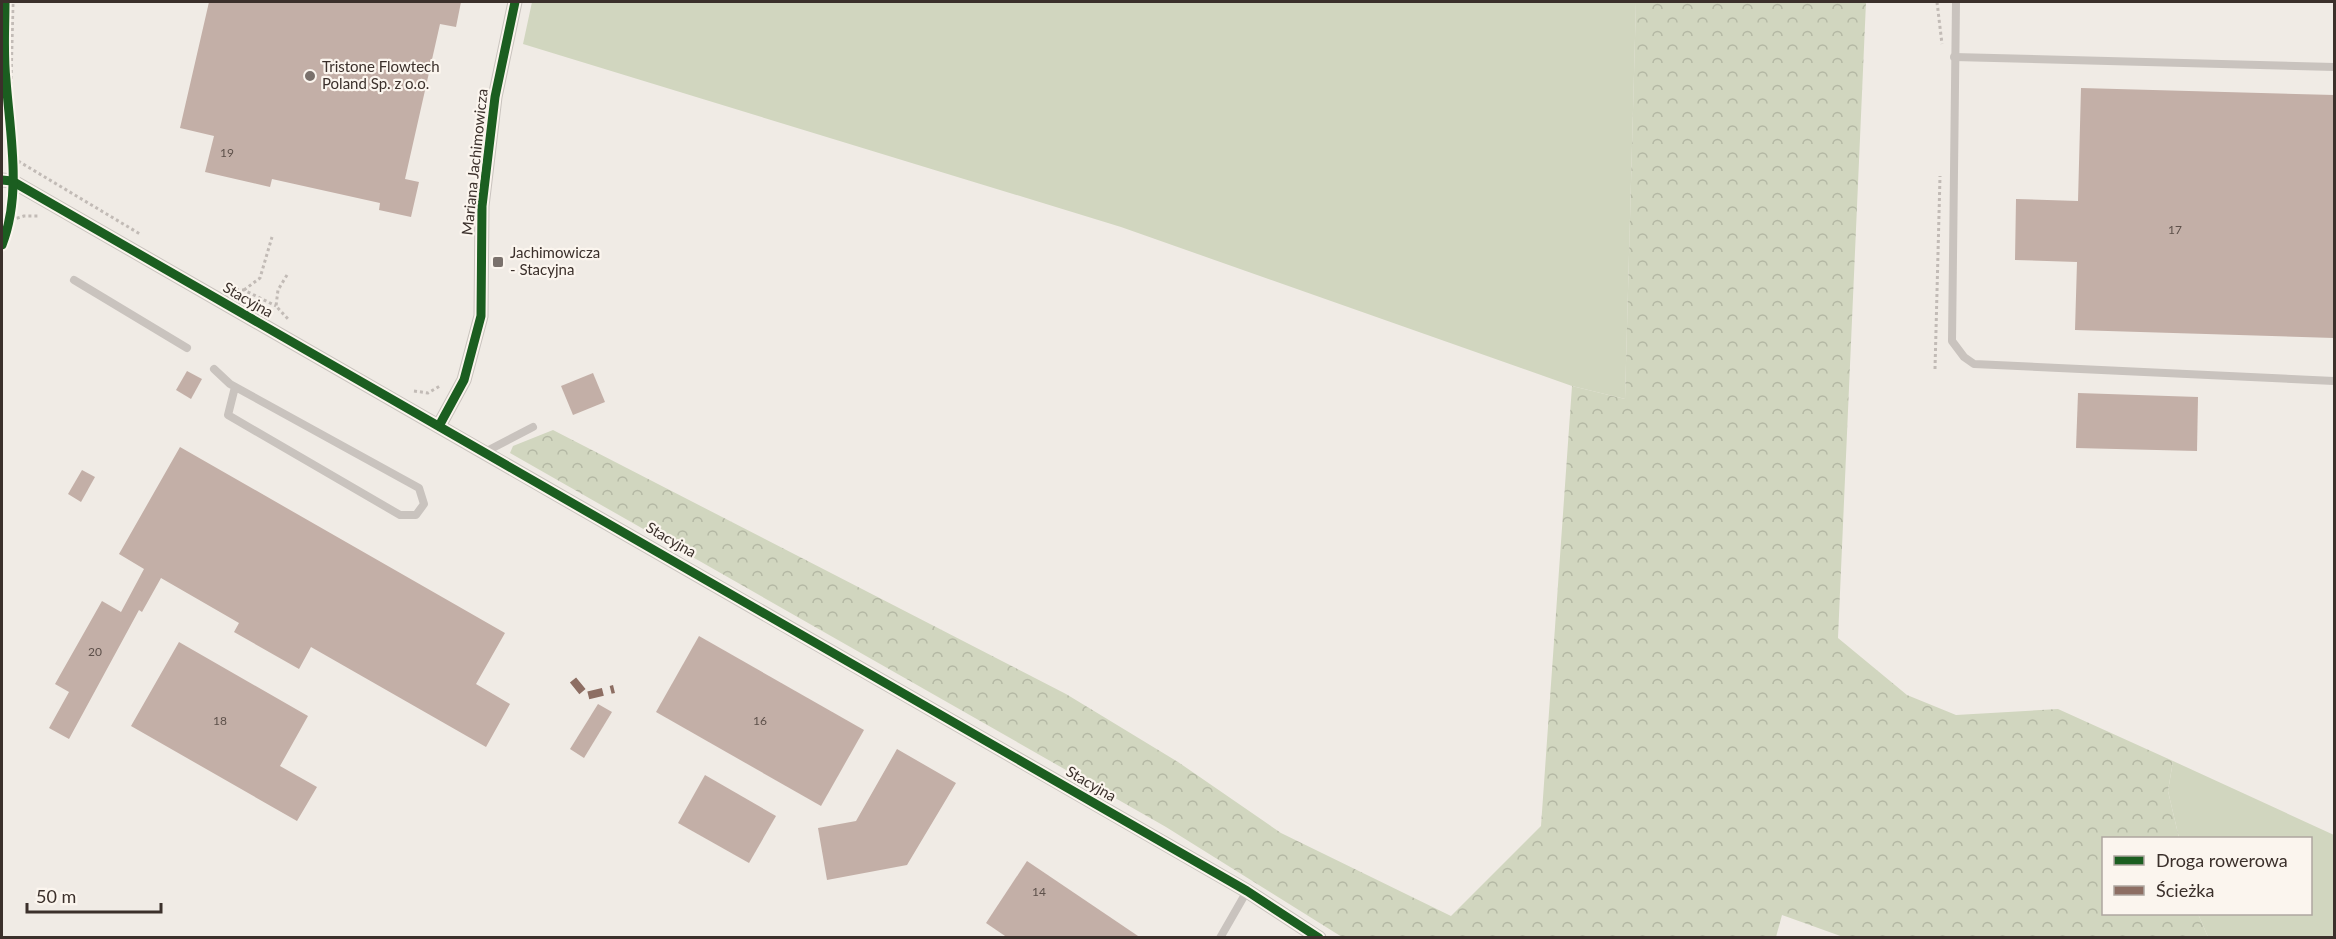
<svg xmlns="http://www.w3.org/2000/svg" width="2336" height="939" font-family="Lato,sans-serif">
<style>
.grass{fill:#d1d6bf}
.forest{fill:url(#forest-crowns)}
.building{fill:#c3afa7}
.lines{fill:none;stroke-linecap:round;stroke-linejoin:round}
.path{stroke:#c2bbb6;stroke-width:3;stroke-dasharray:3 3;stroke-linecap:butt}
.service{stroke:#c9c3be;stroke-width:8}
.minor{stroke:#c9c3be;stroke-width:15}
.quiet{stroke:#8d6e63;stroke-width:8;stroke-dasharray:15 8;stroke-linecap:butt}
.cycleway-casing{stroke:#fbf5ee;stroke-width:13}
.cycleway{stroke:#1b5e20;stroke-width:9}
.poi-dot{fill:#7a716c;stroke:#fbf5ee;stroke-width:2}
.labels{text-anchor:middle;stroke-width:4.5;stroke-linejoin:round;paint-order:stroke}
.number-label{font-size:12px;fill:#5d504a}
.poi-label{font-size:15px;fill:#3b302b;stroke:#fbf5ee;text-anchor:start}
.street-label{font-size:15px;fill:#3b302b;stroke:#fbf5ee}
</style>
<defs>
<pattern id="forest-crowns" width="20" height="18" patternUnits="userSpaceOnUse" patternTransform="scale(1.5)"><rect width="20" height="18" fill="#d1d6bf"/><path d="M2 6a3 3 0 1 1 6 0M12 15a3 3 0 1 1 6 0" fill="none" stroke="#b4b8a4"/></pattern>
</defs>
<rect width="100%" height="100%" fill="#f0ebe5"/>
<g class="grass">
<polygon points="532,2 1636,2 1625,399 1572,386 1121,227 523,44"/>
<polygon points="2173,761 2334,835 2334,937 2208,937 2198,914 2310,914 2310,838 2179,838 2168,791"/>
</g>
<polygon class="forest" points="1636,2 1866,2 1838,638 1907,695 1956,715 2058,709 2173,761 2168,791 2179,838 2104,838 2104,914 2198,914 2208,937 1846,938 1782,915 1776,937 1342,937 1166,827 510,453 513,446 553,430 1066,694 1178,762 1281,833 1451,916 1541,826 1572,386 1625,399"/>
<g class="building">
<polygon points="209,2 461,2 456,27 440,24 405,179 419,182 411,217 379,210 380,203 272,179 270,187 205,172 214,136 180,128"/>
<polygon points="2081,88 2334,95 2334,338 2075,330 2077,262 2015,260 2016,199 2078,201"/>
<polygon points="187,371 202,379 191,399 176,390"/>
<polygon points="593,373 605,402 573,415 561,386"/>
<polygon points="2078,393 2198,397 2197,451 2076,448"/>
<polygon points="180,447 505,633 476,684 510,704 486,747 311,647 299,669 234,632 239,623 161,578 142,612 139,610 69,739 49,728 69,692 55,684 102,601 121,612 144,569 119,554"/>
<polygon points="82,470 95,477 81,502 68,494"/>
<polygon points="699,636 864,730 821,806 656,712"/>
<polygon points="179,642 308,716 280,766 317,787 297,821 131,726"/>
<polygon points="598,704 612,712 584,758 570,749"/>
<polygon points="897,749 956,783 907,865 827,880 818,828 856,821"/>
<polygon points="705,775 776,816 749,863 678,823"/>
<polygon points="1027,861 1141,938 1008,938 986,923"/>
</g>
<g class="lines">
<g class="path">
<polyline points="1937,2 1942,44"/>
<polyline points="10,121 13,2"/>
<polyline points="13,158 140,234"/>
<polyline points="11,220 24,216 39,216"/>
<polyline points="287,275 278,290 276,306 288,319"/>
<polyline points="236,290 244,290 276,306"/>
<polyline points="244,290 260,278 272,237"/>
<polyline points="1935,369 1940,176"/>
<polyline points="414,391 428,393 440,386"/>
</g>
<g class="service">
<polyline points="1956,2 1952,341 1964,357 1974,364 2334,381"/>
<polyline points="1954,57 2334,67"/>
<polyline points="74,280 187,348"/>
<polyline points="214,369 230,384 419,488 424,504 416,515 400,515 228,415 235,387"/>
<polyline points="485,452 533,427"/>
<polyline points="1220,938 1247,891"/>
</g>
<g class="minor">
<polyline points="2,180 12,181 1247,891 1319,938"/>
<polyline points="439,426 464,380 481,316 482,206 495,97 515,2"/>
</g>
<polyline class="quiet" points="573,680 586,696 614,689"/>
<defs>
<g id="cycleway">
<polyline points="2,180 12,181 1247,891 1319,938"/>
<path d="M2,245C22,194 10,134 6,80C3,54 5,27 5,2"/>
<polyline points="439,426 464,380 481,316 482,206 495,97 515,2"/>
</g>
</defs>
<use href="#cycleway" class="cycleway-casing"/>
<use href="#cycleway" class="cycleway"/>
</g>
<g class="poi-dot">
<circle cx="310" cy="76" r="6"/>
<rect x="492" y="256" width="12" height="12" rx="3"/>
</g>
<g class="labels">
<g class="number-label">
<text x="227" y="157">19</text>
<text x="2175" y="234">17</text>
<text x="95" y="656">20</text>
<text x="220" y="725">18</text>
<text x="760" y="725">16</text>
<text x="1039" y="896">14</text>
</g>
<g class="poi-label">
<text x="322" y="72">Tristone Flowtech<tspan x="322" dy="17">Poland Sp. z o.o.</tspan></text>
<text x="510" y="258">Jachimowicza<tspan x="510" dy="17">- Stacyjna</tspan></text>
</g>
<g class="street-label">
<text transform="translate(475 162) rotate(-84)" y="5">Mariana Jachimowicza</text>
<text transform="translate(248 300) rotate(30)" y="5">Stacyjna</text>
<text transform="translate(671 540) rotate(30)" y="5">Stacyjna</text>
<text transform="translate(1091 784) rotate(30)" y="5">Stacyjna</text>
</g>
</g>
<rect width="2336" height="939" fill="none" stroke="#3b302b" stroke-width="6"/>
<rect x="2102" y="837" width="210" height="78" fill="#fbf5ee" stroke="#aea6a0" stroke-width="1.5"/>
<rect x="2114" y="856" width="30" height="9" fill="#1b5e20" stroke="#aea6a0" stroke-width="1.5"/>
<text x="2156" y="867" font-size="18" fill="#3b302b">Droga rowerowa</text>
<rect x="2114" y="886" width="30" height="9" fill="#8d6e63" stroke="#aea6a0" stroke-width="1.5"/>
<text x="2156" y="897" font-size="18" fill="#3b302b">Ścieżka</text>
<path d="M27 903v9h134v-9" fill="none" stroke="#3b302b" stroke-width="3"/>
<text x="36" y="903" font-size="18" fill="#3b302b" stroke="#fbf5ee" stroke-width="4.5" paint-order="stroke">50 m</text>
</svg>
